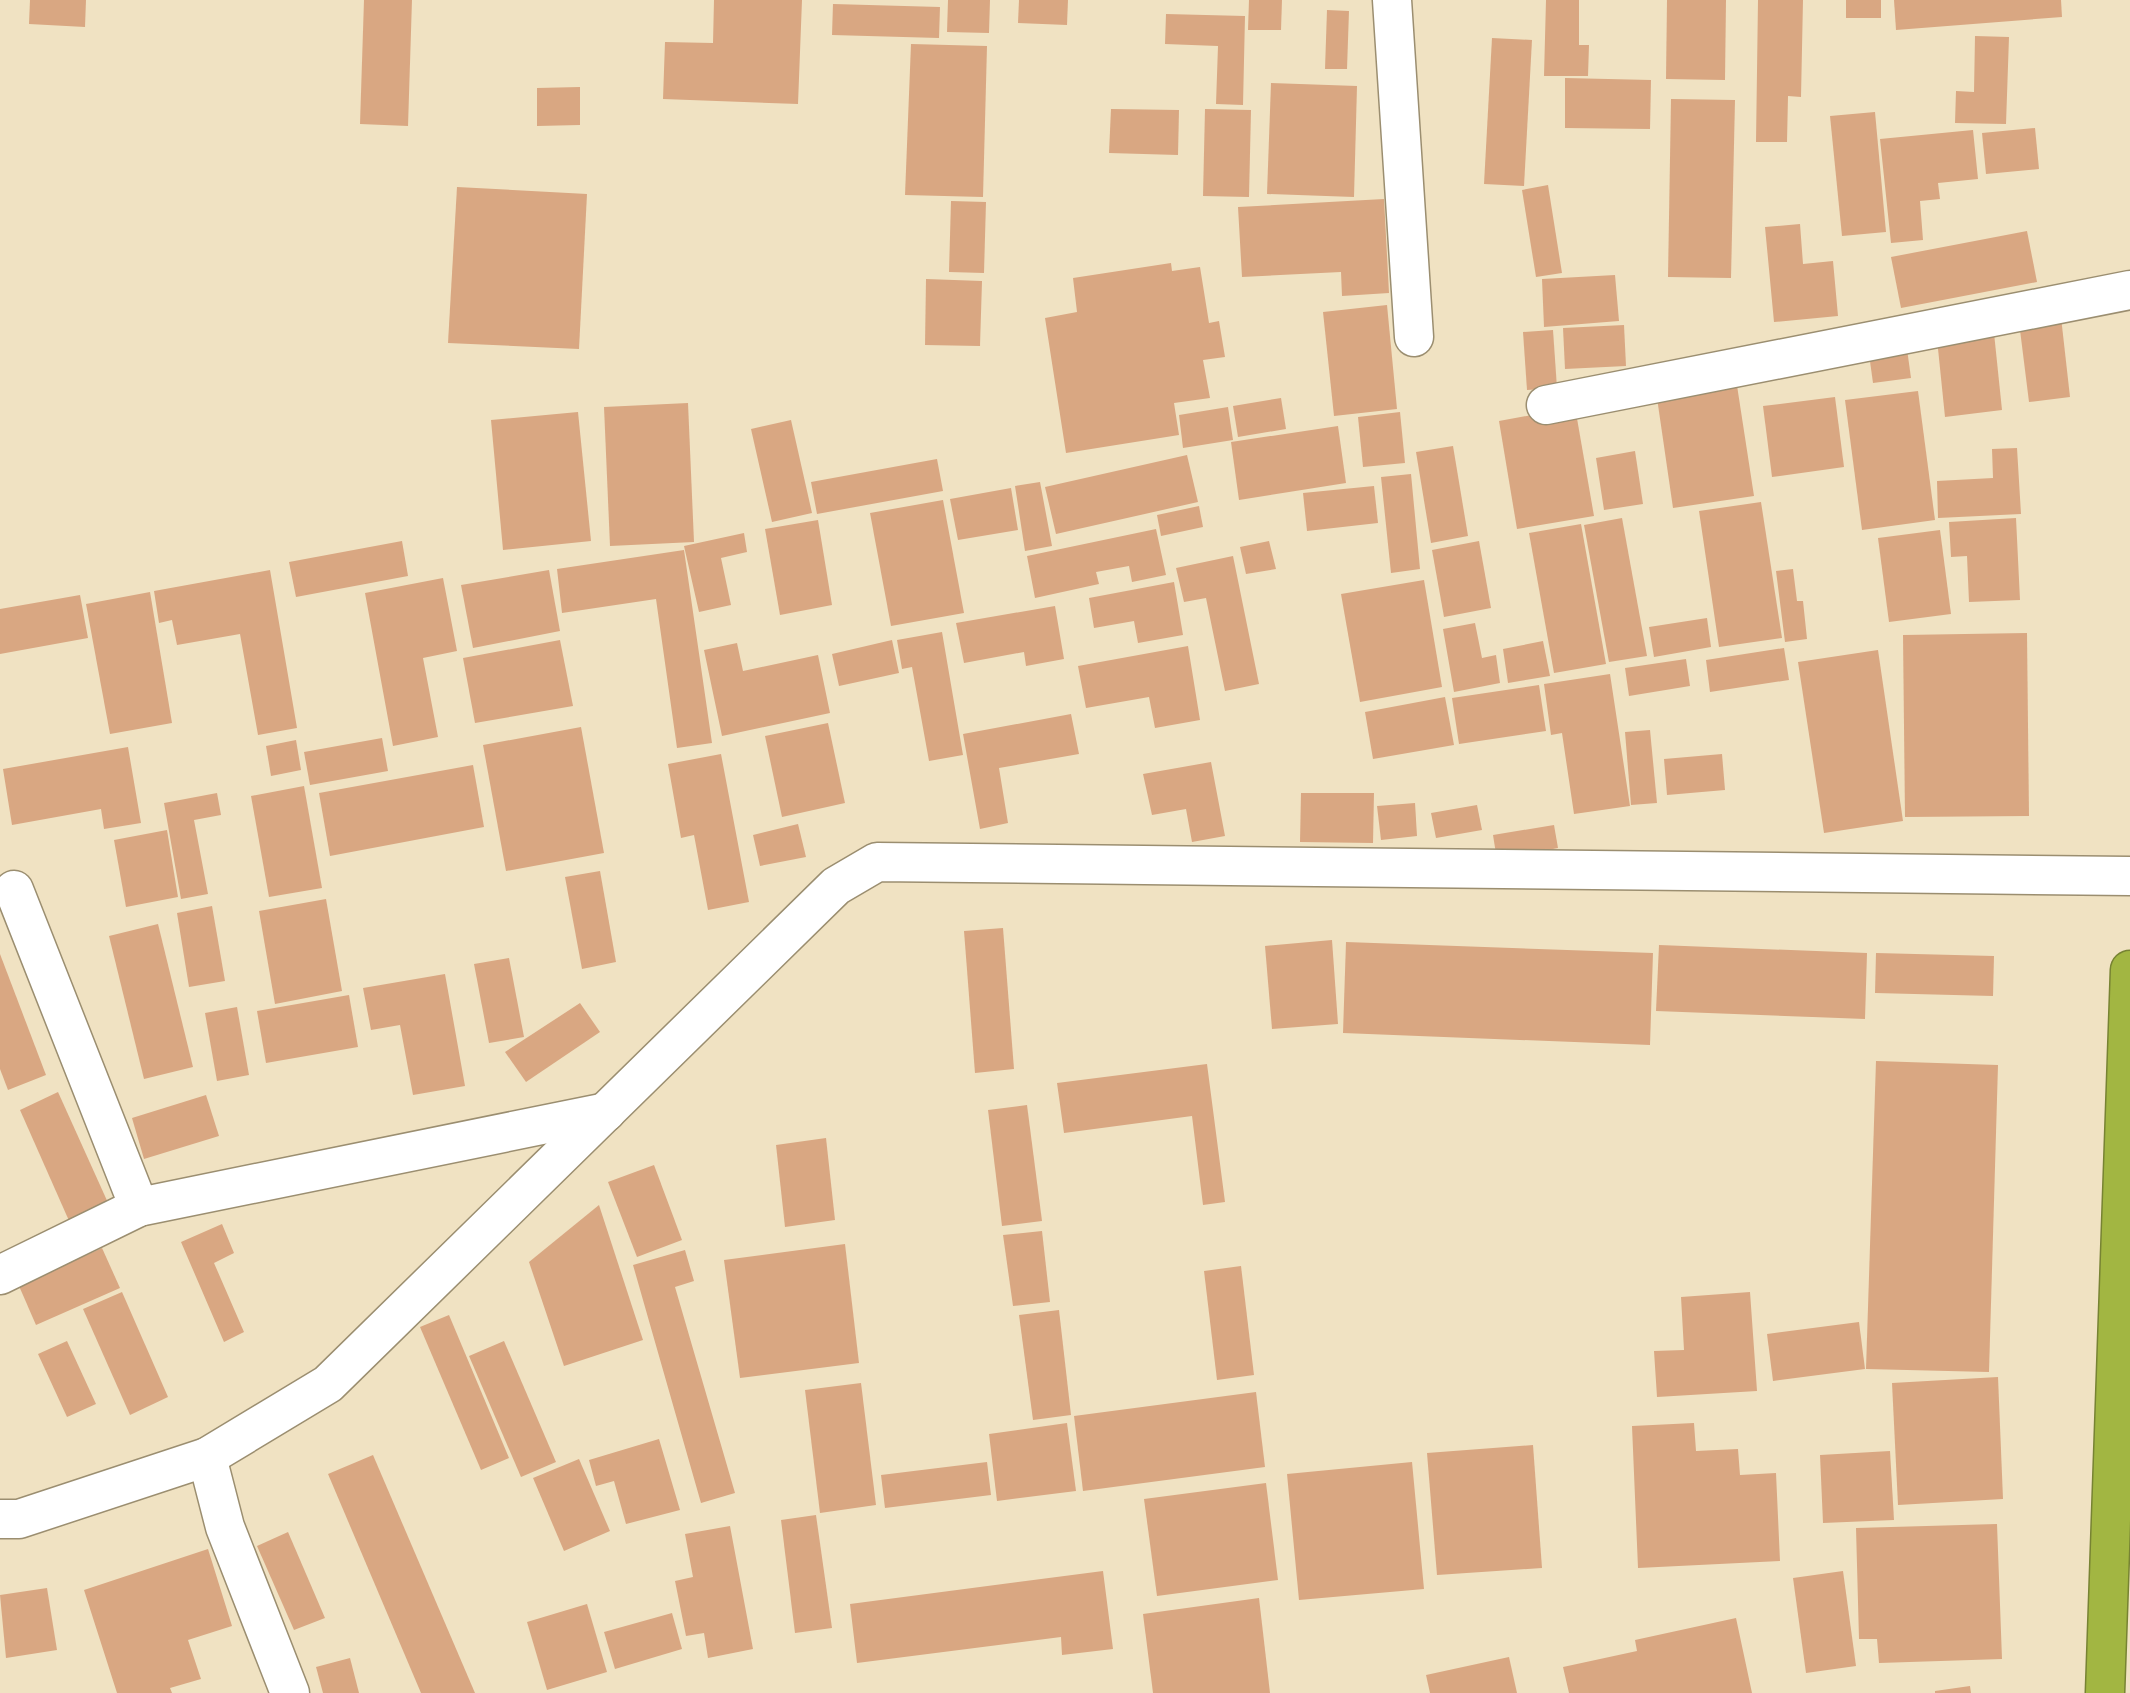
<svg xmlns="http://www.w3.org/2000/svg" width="2130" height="1693" font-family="'DejaVu Sans',sans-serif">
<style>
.building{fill:#d9a782}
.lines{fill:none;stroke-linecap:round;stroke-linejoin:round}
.minor-casing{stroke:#9b8e70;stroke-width:41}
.highway-casing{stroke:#778333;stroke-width:41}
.minor{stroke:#fff;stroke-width:38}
.highway{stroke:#a2b642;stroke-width:38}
</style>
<rect width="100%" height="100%" fill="#f0e2c2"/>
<g class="building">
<polygon points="30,0 86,0 85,27 29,24"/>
<polygon points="364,0 412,0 408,126 360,124"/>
<polygon points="714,0 802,0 798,104 663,99 665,42 713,43"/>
<polygon points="948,0 990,0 989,33 947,32"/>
<polygon points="1019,0 1068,0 1067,25 1018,23"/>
<polygon points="1249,0 1282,0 1281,30 1248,30"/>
<polygon points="1546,0 1579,0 1579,45 1589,45 1588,76 1544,76"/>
<polygon points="1667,0 1726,0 1725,80 1666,79"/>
<polygon points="1758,0 1803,0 1801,97 1788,96 1787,142 1756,142"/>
<rect x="1846" y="0" width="35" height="18"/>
<polygon points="1894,0 2061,0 2062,17 1896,30"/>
<polygon points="833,4 940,7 939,38 832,35"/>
<polygon points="1327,10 1349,11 1347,69 1325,69"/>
<polygon points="1166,14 1245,16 1243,105 1216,104 1218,46 1165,44"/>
<polygon points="1975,36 2009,37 2006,124 1955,123 1956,91 1974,92"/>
<polygon points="1492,38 1532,40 1524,186 1484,184"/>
<polygon points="911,44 987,46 983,197 905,195"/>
<polygon points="1565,78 1651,80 1650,129 1565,128"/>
<polygon points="1271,83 1357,86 1354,197 1267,194"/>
<polygon points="580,87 580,125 537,126 537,88"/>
<polygon points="1671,99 1735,100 1731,278 1668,277"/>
<polygon points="1111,109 1179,110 1178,155 1109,153"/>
<polygon points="1205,109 1251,110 1249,197 1203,196"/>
<polygon points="1875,112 1886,232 1842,236 1830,116"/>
<polygon points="2035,128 2039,169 1986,174 1982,133"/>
<polygon points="1973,130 1978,179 1938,183 1940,199 1920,201 1923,240 1891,243 1880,139"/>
<polygon points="1548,185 1562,273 1536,277 1522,190"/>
<polygon points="457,187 587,194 579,349 448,343"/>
<polygon points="1384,199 1389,293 1342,296 1341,272 1242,277 1238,207"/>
<polygon points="951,201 986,202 984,273 949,272"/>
<polygon points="1800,224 1803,264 1833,261 1838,316 1774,322 1765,227"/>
<polygon points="2027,231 2037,282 1901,308 1891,257"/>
<polygon points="1171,263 1172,271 1200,267 1209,323 1219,321 1225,357 1203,360 1210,398 1174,403 1179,435 1066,453 1045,318 1077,312 1073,278"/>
<polygon points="1615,275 1619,321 1544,327 1542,279"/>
<polygon points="926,279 982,281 980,346 925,345"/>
<polygon points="1387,305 1397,409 1334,416 1323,312"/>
<polygon points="2061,317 2070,397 2029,402 2019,322"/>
<polygon points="1624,325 1626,366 1565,369 1563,328"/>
<polygon points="1553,330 1557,388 1527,390 1523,332"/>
<polygon points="1994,333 2002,410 1945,417 1937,339"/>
<polygon points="1907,349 1911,378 1873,383 1869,354"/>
<polygon points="1736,379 1754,496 1673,508 1656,391"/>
<polygon points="1918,391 1935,520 1862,530 1845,400"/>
<polygon points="1835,397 1844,467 1772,477 1763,406"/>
<polygon points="1281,398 1286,429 1238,437 1233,406"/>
<polygon points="688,403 694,542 610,546 604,407"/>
<polygon points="1228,407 1233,440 1183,448 1179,415"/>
<polygon points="1575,407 1594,516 1517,529 1499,421"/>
<polygon points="578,412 591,541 503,550 491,420"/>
<polygon points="1400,412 1405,463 1363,467 1358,417"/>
<polygon points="791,420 812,513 772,522 751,429"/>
<polygon points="1338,426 1346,483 1239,500 1231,442"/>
<polygon points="1453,446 1468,536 1431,543 1416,452"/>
<polygon points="2017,448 2021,514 1938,518 1937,481 1993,478 1992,449"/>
<polygon points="1635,451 1643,504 1604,510 1596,458"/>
<polygon points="1187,455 1198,502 1056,534 1045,487"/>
<polygon points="937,459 943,491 817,514 811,482"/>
<polygon points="1411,474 1420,569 1391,573 1381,477"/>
<polygon points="1040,482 1052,546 1025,551 1015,486"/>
<polygon points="1374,486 1378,523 1307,531 1303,493"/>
<polygon points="1011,488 1018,530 958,540 950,499"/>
<polygon points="943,500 964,613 891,626 870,513"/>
<polygon points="1761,502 1782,638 1719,647 1699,511"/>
<polygon points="1199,506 1203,527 1161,536 1157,515"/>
<polygon points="1622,518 1647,656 1609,662 1584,525"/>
<polygon points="2016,518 2020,600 1969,602 1967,556 1951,557 1949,522"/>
<polygon points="818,520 832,605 780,615 765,529"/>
<polygon points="1581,524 1606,664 1554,673 1529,533"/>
<polygon points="1156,529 1166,575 1132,582 1129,566 1096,572 1099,584 1035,598 1027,556"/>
<polygon points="1940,530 1951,614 1889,622 1878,538"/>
<polygon points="744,533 747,552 721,558 731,605 699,612 684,546"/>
<polygon points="402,541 408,576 296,597 289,562"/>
<polygon points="1269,541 1276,569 1246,574 1240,547"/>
<polygon points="1479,541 1491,608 1444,617 1432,550"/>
<polygon points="684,550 712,743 677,748 656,599 562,613 557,569"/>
<polygon points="1233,556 1259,684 1225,691 1206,598 1184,602 1176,568"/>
<polygon points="1793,569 1797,601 1803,601 1807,639 1785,642 1776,571"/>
<polygon points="270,570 297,728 258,735 240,634 177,645 172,620 159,623 154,591"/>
<polygon points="549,570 560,631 473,648 461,585"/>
<polygon points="443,578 457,651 423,658 438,737 393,746 365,593"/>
<polygon points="1424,580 1442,687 1360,702 1341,594"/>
<polygon points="1174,582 1183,635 1138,643 1134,621 1094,628 1089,598"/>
<polygon points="150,592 172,723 110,734 86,604"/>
<polygon points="80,595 88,638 0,654 0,609"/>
<polygon points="1055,606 1064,659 1026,666 1024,652 964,663 956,623"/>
<polygon points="1707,618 1711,647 1654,657 1649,627"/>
<polygon points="1475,623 1482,658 1496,655 1500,683 1454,692 1443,629"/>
<polygon points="942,632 963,755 929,761 912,667 902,669 897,640"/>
<polygon points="2027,633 2029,816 1905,817 1903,635"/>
<polygon points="560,640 573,706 475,723 463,658"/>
<polygon points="892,640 899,673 839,686 832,654"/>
<polygon points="1543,641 1550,676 1508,683 1503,649"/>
<polygon points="737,643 743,671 818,655 830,713 722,736 704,650"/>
<polygon points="1188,646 1200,720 1155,728 1149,697 1086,708 1078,666"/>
<polygon points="1784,648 1789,680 1710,692 1706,660"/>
<polygon points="1878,650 1903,821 1824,833 1798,662"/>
<polygon points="1686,659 1690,686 1629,696 1625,668"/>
<polygon points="1610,674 1630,806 1574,814 1562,733 1551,735 1544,684"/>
<polygon points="1539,685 1546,731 1459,744 1452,698"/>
<polygon points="1445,697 1454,745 1373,759 1365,712"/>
<polygon points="1071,714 1079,754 999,768 1008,823 980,829 963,734"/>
<polygon points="828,723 845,803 782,817 765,736"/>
<polygon points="581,727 604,853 506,871 483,745"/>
<polygon points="1650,730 1657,803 1631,805 1625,732"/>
<polygon points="382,738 388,771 310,785 304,752"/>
<polygon points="296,740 301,770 271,776 266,746"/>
<polygon points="128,747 141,823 104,829 101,809 12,825 3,769"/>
<polygon points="721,754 749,902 708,910 694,835 681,838 668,764"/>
<polygon points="1722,754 1725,790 1667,795 1664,759"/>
<polygon points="1211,762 1225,836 1192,842 1186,809 1152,815 1143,774"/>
<polygon points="473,765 484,827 330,856 319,793"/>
<polygon points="304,786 322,888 269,897 251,796"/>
<polygon points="217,793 221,815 194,820 208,894 181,899 164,803"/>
<polygon points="1301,793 1374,793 1373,843 1300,842"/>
<polygon points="1415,803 1417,836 1381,840 1377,806"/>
<polygon points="1477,805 1482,830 1436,838 1431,813"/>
<polygon points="798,824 806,857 760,866 753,835"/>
<polygon points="1554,825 1558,848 1497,860 1493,835"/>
<polygon points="167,830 178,897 126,907 114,840"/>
<polygon points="600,871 616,962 582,969 565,877"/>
<polygon points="326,899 342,991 275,1004 259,911"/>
<polygon points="212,906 225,981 189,987 177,913"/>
<polygon points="158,924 193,1067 144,1079 109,936"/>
<polygon points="1003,928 1014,1069 975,1073 964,931"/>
<polygon points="1332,940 1338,1024 1272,1029 1265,946"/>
<polygon points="1346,942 1653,953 1650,1045 1343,1033"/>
<polygon points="1659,945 1867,953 1865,1019 1656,1011"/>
<polygon points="1876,953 1994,956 1993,996 1875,993"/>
<polygon points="0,954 46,1075 8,1090 0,1069"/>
<polygon points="509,958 524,1037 489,1043 474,964"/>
<polygon points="445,974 465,1086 413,1095 400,1025 371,1030 363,988"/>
<polygon points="349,995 358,1047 266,1063 257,1011"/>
<polygon points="580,1003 600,1032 526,1082 505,1052"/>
<polygon points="237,1007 249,1075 217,1081 205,1013"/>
<polygon points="1876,1061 1998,1065 1989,1372 1866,1369"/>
<polygon points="1207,1064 1225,1202 1203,1205 1192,1116 1064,1133 1057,1083"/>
<polygon points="58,1092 109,1205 70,1223 20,1110"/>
<polygon points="206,1095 219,1136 144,1159 132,1118"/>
<polygon points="1027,1105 1042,1221 1002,1226 988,1110"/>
<polygon points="826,1138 835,1220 785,1227 776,1145"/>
<polygon points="654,1165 682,1240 637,1257 608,1182"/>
<polygon points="599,1205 643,1340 564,1366 529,1262"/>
<polygon points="222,1224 234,1253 214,1263 244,1332 224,1342 181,1242"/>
<polygon points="1042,1231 1050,1302 1013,1306 1003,1235"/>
<polygon points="845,1244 859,1363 740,1378 724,1260"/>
<polygon points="102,1248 120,1288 36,1325 19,1286"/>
<polygon points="685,1250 694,1281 675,1287 735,1493 701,1503 633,1265"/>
<polygon points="1241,1266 1254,1375 1217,1380 1204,1271"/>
<polygon points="122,1292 168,1397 130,1415 83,1309"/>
<polygon points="1750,1292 1757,1391 1657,1397 1654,1351 1684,1350 1681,1297"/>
<polygon points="1059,1310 1071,1415 1033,1420 1019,1315"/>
<polygon points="449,1315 509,1458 481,1470 420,1327"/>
<polygon points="1859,1322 1865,1369 1773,1381 1767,1334"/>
<polygon points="67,1341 96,1404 67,1417 38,1354"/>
<polygon points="504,1341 556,1462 521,1477 469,1356"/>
<polygon points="1998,1377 2003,1499 1898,1505 1892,1383"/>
<polygon points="861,1383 876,1505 820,1513 805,1390"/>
<polygon points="1256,1392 1265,1467 1083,1491 1074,1416"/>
<polygon points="1067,1423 1076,1491 997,1501 989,1434"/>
<polygon points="1694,1423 1696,1451 1738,1449 1740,1475 1776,1473 1780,1561 1638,1568 1632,1426"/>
<polygon points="659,1439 680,1510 626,1524 614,1481 596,1486 589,1460"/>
<polygon points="1533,1445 1542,1568 1437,1575 1427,1453"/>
<polygon points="1890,1451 1894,1520 1823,1523 1820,1455"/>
<polygon points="373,1455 475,1693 421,1693 328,1474"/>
<polygon points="579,1459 610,1531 564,1551 533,1478"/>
<polygon points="987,1462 991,1495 885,1508 881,1475"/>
<polygon points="1412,1462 1424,1589 1299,1600 1287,1474"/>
<polygon points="1266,1483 1278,1580 1157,1596 1144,1499"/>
<polygon points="816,1515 832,1628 795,1633 781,1520"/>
<polygon points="1997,1524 2002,1659 1879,1663 1877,1639 1859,1639 1856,1528"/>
<polygon points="730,1526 753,1649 708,1658 704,1633 686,1636 675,1581 693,1577 685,1534"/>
<polygon points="288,1532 325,1618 294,1630 257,1546"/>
<polygon points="208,1549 232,1626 188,1640 201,1679 170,1688 172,1693 117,1693 84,1590"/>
<polygon points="1103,1571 1113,1649 1062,1655 1061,1637 857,1663 850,1604"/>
<polygon points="1843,1571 1856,1666 1806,1673 1793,1578"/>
<polygon points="47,1588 57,1650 6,1658 0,1595"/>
<polygon points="1259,1598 1270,1693 1153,1693 1143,1614"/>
<polygon points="587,1604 607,1672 547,1690 527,1622"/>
<polygon points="672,1613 682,1649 615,1669 604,1632"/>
<polygon points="1736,1618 1752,1693 1569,1693 1563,1667 1637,1651 1635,1640"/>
<polygon points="1509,1657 1517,1693 1430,1693 1426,1675"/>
<polygon points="350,1658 359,1693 323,1693 316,1667"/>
<polygon points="1970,1686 1971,1693 1935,1693 1935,1691"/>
</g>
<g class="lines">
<defs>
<g id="minor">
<polyline points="1392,0 1414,337"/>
<polyline points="1546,405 2130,290"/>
<polyline points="14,890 139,1207"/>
<polyline points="0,1275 139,1207 606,1112"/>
<polyline points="207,1457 225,1527 290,1693"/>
<polyline points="0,1519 19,1519 207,1457 328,1384 836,886 877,862 2130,876"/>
</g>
<polyline id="highway" points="2105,1693 2130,970"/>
</defs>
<use href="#minor" class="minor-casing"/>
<use href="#highway" class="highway-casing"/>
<use href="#minor" class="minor"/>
<use href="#highway" class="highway"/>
</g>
</svg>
